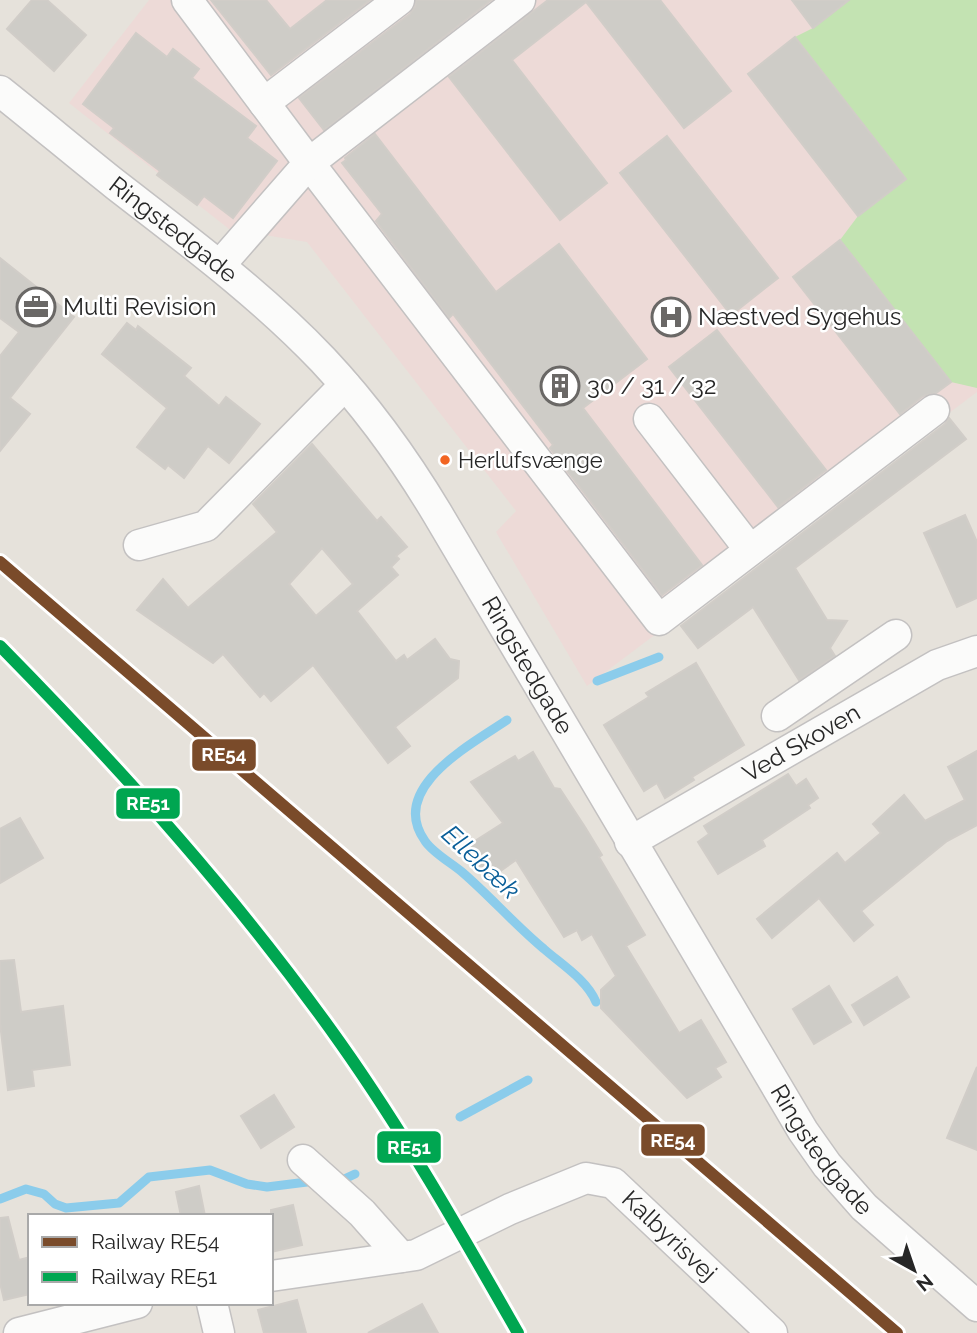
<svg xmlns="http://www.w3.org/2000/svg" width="977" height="1333" font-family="Raleway,sans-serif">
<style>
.medical{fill:#eddad7}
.green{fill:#c3e3b2}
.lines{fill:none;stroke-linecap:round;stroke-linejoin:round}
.stream{stroke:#8bcceb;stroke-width:9}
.building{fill:#ceccc7;stroke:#d1cdc8;stroke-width:2;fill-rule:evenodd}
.minor-casing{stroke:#c3c1c1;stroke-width:33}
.minor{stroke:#fbfbfa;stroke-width:30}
.rail-1-casing{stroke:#fff;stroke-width:18}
.rail-2-casing{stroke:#fff;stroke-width:18}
.rail-1{stroke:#7a4b2a;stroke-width:12}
.rail-2{stroke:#00a651;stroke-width:12}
.bus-dot{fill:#f26522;stroke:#fff;stroke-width:2.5}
.labels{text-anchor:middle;stroke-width:5;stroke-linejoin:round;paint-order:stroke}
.bus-label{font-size:22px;fill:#272727;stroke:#fff;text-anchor:start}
.street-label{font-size:24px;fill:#272727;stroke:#fff}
.poi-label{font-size:24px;fill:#272727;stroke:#fff;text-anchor:start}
.water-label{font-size:26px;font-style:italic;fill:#095e98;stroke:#fff}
.line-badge{stroke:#fff;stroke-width:2.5}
.badge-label{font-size:19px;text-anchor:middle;font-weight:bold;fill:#fff}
</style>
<rect width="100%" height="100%" fill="#e6e2db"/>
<polygon class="medical" points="149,0 907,0 977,69 977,392 587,686 496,532 516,511 307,242 229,229 69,103"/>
<polygon class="green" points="849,0 977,0 977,388 951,382 840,240 858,216 906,179 795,37 813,28"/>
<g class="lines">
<g class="stream">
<polyline points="597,681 659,657"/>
<path d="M507,720C472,744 387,788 425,841C433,853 450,862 462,872C490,896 515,925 544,949C561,964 587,980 596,1002"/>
<polyline points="460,1117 528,1080"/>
<polyline points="340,1181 355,1174"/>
<polyline points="0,1199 26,1189 44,1194 55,1204 66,1208 119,1203 149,1177 210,1170 247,1184 267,1187 307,1182"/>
</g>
</g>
<g class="building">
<polygon points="32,0 47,0 86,35 54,71 7,29"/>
<polygon points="211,0 266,0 290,29 327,0 370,0 271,75"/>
<polygon points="416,0 491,0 324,130 299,98 410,14 415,7"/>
<polygon points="548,0 660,0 731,91 684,128 586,2 512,60 607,183 560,220 449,77"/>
<polygon points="792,0 849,0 813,28"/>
<polygon points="136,33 167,57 173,49 199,69 192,78 256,126 247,138 277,161 233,218 204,196 197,205 157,175 160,171 110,133 114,128 83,104"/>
<polygon points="795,37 906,179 858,216 748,74"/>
<polygon points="375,134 496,292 559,244 647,359 583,408 702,565 662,595 550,448 553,445 453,314 449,318 376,221 382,214 342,163 346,160 345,158"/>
<polygon points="667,136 778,278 731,315 620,173"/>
<polygon points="840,240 951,382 936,393 923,396 900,414 793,277"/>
<polygon points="0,258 74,317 10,398 30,414 0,451 0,356 19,332 0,318"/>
<polygon points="127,323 136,330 138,326 191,368 184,376 219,406 226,397 260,424 229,463 208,446 184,478 168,465 165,469 137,447 167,408 102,354"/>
<polygon points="717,330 826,470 778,507 669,367"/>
<polygon points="949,418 966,439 795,568 827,620 847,621 830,648 835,656 799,680 753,607 698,648 681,626 945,424"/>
<path d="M312,444L377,521L381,517L407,547L396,556L399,559L391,567L398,575L357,611L396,661L404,655L407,660L435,639L450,659L459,661L458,678L395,727L410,746L388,763L313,665L271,701L264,693L260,697L223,654L213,663L137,610L163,579L188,608L277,532L253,504ZM322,548L353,584L316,616L289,584Z"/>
<polygon points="965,515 977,542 977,598 957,607 924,533"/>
<polygon points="696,663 744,745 692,777 694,780 665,798 657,783 644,791 604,725 649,697 646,693"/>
<polygon points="977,751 977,825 947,841 861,911 873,925 854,941 819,898 772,938 757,919 837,853 845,863 881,833 873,824 904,795 925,821 965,800 948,767"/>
<polygon points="533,752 554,788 560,789 585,827 602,855 599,857 645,935 626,946 679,1033 701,1020 726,1062 715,1068 721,1077 687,1098 601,1008 601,990 616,976 592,934 582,940 577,930 564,937 516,860 489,879 467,846 503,823 471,782 515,756 518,761"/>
<polygon points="788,774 796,786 806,779 818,798 808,805 810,808 762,840 765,846 718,874 698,842 709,834 704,826"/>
<polygon points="20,818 43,858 0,883 0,829"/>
<polygon points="14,960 21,1012 63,1006 70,1065 32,1070 34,1086 8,1090 0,1023 0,961"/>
<polygon points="897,977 909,997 864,1025 852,1005"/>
<polygon points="829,986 851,1022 814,1044 793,1009"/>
<polygon points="977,1067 977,1150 947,1138"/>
<polygon points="274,1095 294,1127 261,1148 241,1116"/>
<polygon points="199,1186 205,1216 181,1216 176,1192"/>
<polygon points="293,1205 302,1245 271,1252 271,1210"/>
<polygon points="8,1217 19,1260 30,1257 30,1294 4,1300 0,1283 0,1218"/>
<polygon points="297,1300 306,1333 264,1333 258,1310"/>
<polygon points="422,1304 438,1333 368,1333"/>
</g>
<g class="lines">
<defs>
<g id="minor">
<polyline points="187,0 309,163 659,620 934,410"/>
<path id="s1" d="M0,91C39,122 77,154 116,185C187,240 260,294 323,360C367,407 404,458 437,513L803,1131L827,1165L864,1207L977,1306"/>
<polyline points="264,103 399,0"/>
<polyline points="220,265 309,163 520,0"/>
<polyline points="649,419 750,550"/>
<polyline points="139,545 206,526 345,385"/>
<polyline points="777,716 896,635"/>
<path id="s2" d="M630,842L937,665L977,651"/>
<polyline points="303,1160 362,1213 401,1257"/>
<path id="s3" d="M271,1276L416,1255L510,1209L586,1178L613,1183L772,1333"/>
<polyline points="212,1303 219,1333"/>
<polyline points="19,1333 137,1303"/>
</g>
</defs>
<use href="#minor" class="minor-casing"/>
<use href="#minor" class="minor"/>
<defs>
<polyline id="rail-1" points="0,562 897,1333"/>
<path id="rail-2" d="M0,646C123,771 240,901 341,1044C406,1136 462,1235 518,1333"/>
</defs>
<use href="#rail-1" class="rail-1-casing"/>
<use href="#rail-2" class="rail-2-casing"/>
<use href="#rail-1" class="rail-1"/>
<use href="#rail-2" class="rail-2"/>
</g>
<defs>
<symbol id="office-ring" viewBox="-11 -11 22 22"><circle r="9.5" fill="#fff" stroke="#6a6866" stroke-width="1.5"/><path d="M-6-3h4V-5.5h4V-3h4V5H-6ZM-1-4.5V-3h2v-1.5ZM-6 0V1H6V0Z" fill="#6a6866"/></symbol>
<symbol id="hospital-ring" viewBox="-11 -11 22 22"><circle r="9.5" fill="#fff" stroke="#6a6866" stroke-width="1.5"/><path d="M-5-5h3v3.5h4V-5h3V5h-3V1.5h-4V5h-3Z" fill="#6a6866"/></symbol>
<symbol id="building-ring" viewBox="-11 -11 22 22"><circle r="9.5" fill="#fff" stroke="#6a6866" stroke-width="1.5"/><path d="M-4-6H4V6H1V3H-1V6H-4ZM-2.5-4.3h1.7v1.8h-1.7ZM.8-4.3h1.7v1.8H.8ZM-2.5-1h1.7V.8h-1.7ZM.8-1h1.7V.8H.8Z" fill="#6a6866"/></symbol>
</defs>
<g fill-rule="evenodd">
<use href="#office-ring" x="14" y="285" width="44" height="44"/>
<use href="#hospital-ring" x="649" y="295" width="44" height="44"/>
<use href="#building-ring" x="538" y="364" width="44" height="44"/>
</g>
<circle class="bus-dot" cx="445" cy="460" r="6"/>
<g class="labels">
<g class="bus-label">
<text x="458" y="468">Herlufsvænge</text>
</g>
<g class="street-label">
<text dy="8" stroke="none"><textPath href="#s1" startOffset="222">Ringstedgade</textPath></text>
<text dy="8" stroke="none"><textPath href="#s1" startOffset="789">Ringstedgade</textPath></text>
<text dy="8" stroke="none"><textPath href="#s2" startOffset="198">Ved Skoven</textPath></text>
<text dy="8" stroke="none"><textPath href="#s1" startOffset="1356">Ringstedgade</textPath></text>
<text dy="8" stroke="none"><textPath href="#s3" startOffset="438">Kalbyrisvej</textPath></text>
</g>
<g class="poi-label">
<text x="63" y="315">Multi Revision</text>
<text x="698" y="325">Næstved Sygehus</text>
<text x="587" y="394">30 / 31 / 32</text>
</g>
<g class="water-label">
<text transform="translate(481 862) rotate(43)" y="9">Ellebæk</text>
</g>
</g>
<g class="line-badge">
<rect x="191" y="738" width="66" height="34" rx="7" fill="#7a4b2a"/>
<rect x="115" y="787" width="66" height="33" rx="7" fill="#00a651"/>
<rect x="640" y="1123" width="66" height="34" rx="7" fill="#7a4b2a"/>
<rect x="376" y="1130" width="66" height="34" rx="7" fill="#00a651"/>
</g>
<g class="badge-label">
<text x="224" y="761">RE54</text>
<text x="148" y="810">RE51</text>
<text x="673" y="1147">RE54</text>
<text x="409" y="1154">RE51</text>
</g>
<rect x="28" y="1214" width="245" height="91" fill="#ffffff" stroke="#a9a9a9" stroke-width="2"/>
<rect x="42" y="1237" width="35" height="10" fill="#7a4b2a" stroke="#a9a9a9" stroke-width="2"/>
<text x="91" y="1249" font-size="21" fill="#272727">Railway RE54</text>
<rect x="42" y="1272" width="35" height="10" fill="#00a651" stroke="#a9a9a9" stroke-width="2"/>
<text x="91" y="1284" font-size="21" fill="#272727">Railway RE51</text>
<g transform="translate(914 1270) rotate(140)" stroke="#ffffff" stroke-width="5" paint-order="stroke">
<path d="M0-5L12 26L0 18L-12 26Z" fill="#272727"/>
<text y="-10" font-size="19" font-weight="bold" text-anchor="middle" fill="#272727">N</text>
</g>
</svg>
